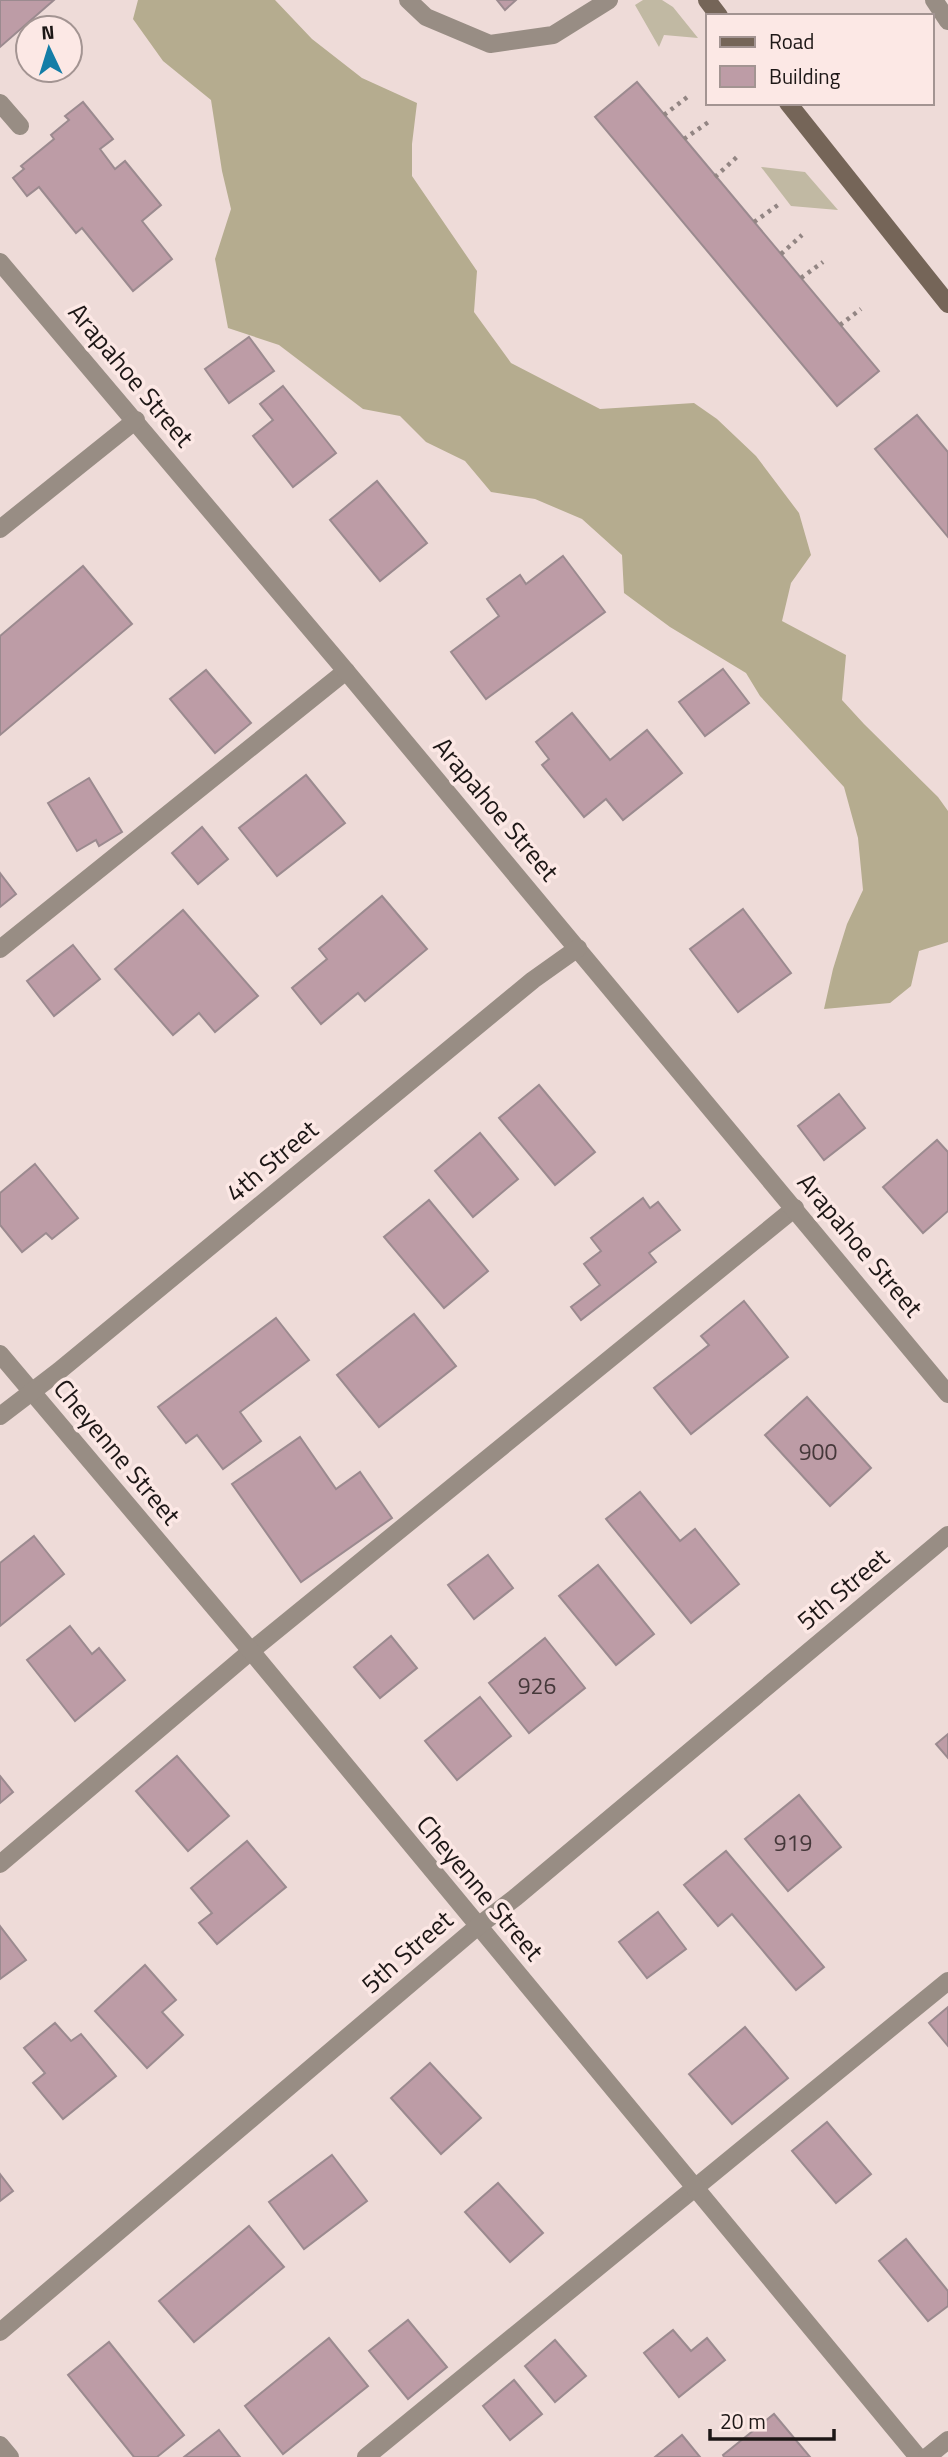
<svg xmlns="http://www.w3.org/2000/svg" width="948" height="2457" font-family="'Titillium Web',sans-serif">
<style>
.green{fill:#c1b9a3}
.forest{fill:#b5ac8f}
.building{fill:#bd9ca6;stroke:#9b8a8f;stroke-width:2}
.lines{fill:none;stroke-linecap:round;stroke-linejoin:round}
.path{stroke:#928583;stroke-width:4.5;stroke-dasharray:3.5 5;stroke-linecap:butt}
.lane{stroke:#988d84;stroke-width:18}
.street{stroke:#988d84;stroke-width:18}
.secondary{stroke:#756558;stroke-width:18}
.labels{text-anchor:middle;stroke-width:7;stroke-linejoin:round;paint-order:stroke}
.number-label{font-size:23px;fill:#45383a}
.street-label{font-size:26px;fill:#1d1716;stroke:#fce8e5}
</style>
<rect width="100%" height="100%" fill="#eedbd8"/>
<g class="green">
<polygon points="643,0 662,0 673,7 698,38 664,35 659,47 635,5"/>
<polygon points="761,167 805,172 838,210 791,206"/>
</g>
<polygon class="forest" points="138,0 275,0 312,39 362,78 417,103 412,144 412,176 477,271 474,312 511,363 600,409 694,403 717,419 756,456 799,513 811,555 791,583 782,621 846,655 842,700 864,724 938,797 948,811 948,942 919,951 911,986 890,1003 824,1009 833,969 847,924 863,890 858,838 844,787 760,696 746,673 670,627 624,593 622,555 582,519 535,499 491,492 465,461 426,442 400,416 363,409 279,345 228,328 215,259 231,209 222,171 211,100 163,61 133,19"/>
<g class="building">
<polygon points="0,0 54,0 0,47"/>
<polygon points="497,0 516,0 505,10"/>
<polygon points="637,82 879,371 837,406 595,117"/>
<polygon points="83,102 113,139 100,149 115,169 125,161 161,205 142,221 172,259 133,291 82,228 76,233 39,187 27,196 13,178 24,169 21,166 54,139 51,135 69,120 65,116"/>
<polygon points="249,337 274,371 229,403 205,369"/>
<polygon points="283,386 336,453 293,487 253,436 273,420 260,404"/>
<polygon points="917,415 948,452 948,537 875,449"/>
<polygon points="377,481 427,543 380,581 330,520"/>
<polygon points="563,556 605,612 486,699 451,652 499,616 487,599 520,575 526,584"/>
<polygon points="83,566 132,624 0,735 0,636"/>
<polygon points="723,669 749,703 705,736 679,702"/>
<polygon points="206,670 251,723 215,753 170,699"/>
<polygon points="572,713 610,760 647,730 682,773 623,820 606,799 584,817 542,765 549,759 536,742"/>
<polygon points="306,775 345,823 277,876 239,828"/>
<polygon points="89,778 122,832 99,846 96,840 77,851 48,803"/>
<polygon points="202,827 228,859 198,884 172,853"/>
<polygon points="0,873 16,894 0,907"/>
<polygon points="382,896 427,949 365,1001 358,993 321,1024 292,988 327,959 319,949"/>
<polygon points="743,909 791,973 738,1012 690,949"/>
<polygon points="183,910 258,996 215,1032 199,1013 173,1035 115,969"/>
<polygon points="73,945 100,979 54,1016 27,981"/>
<polygon points="539,1085 595,1152 555,1185 499,1118"/>
<polygon points="839,1094 865,1128 824,1160 798,1126"/>
<polygon points="480,1133 518,1179 473,1217 435,1171"/>
<polygon points="937,1140 948,1152 948,1211 923,1233 883,1187"/>
<polygon points="35,1164 78,1218 52,1239 46,1233 22,1252 0,1225 0,1193"/>
<polygon points="643,1198 650,1208 658,1202 680,1230 649,1253 656,1262 581,1320 571,1307 600,1285 584,1264 601,1251 591,1238"/>
<polygon points="429,1200 488,1271 444,1308 384,1237"/>
<polygon points="744,1301 788,1357 691,1434 654,1388 709,1345 701,1336"/>
<polygon points="414,1314 456,1366 379,1427 337,1375"/>
<polygon points="276,1318 309,1360 240,1412 261,1441 223,1469 197,1435 186,1443 158,1407"/>
<polygon points="807,1397 871,1468 830,1506 765,1435"/>
<polygon points="300,1437 336,1489 360,1472 392,1518 301,1582 232,1484"/>
<polygon points="640,1492 680,1541 695,1529 739,1584 691,1623 606,1519"/>
<polygon points="34,1536 64,1574 0,1626 0,1563"/>
<polygon points="488,1555 513,1588 474,1619 448,1585"/>
<polygon points="598,1565 654,1634 616,1665 559,1596"/>
<polygon points="70,1626 92,1654 99,1648 125,1680 75,1721 27,1660"/>
<polygon points="391,1636 417,1668 380,1698 354,1667"/>
<polygon points="545,1638 585,1688 529,1733 489,1683"/>
<polygon points="480,1697 511,1736 457,1780 425,1741"/>
<polygon points="948,1734 948,1758 936,1744"/>
<polygon points="177,1756 229,1816 188,1851 136,1791"/>
<polygon points="0,1776 13,1792 0,1803"/>
<polygon points="799,1795 841,1847 788,1891 745,1839"/>
<polygon points="247,1841 286,1887 217,1944 199,1923 212,1913 191,1888"/>
<polygon points="726,1851 824,1967 796,1990 732,1914 718,1926 684,1885"/>
<polygon points="658,1912 686,1949 647,1978 619,1942"/>
<polygon points="0,1926 26,1960 0,1979"/>
<polygon points="145,1965 176,2000 162,2012 183,2035 147,2068 95,2011"/>
<polygon points="948,2007 948,2046 929,2023"/>
<polygon points="55,2023 71,2041 81,2034 116,2076 63,2119 33,2083 45,2073 24,2048"/>
<polygon points="745,2027 788,2078 732,2124 689,2074"/>
<polygon points="430,2063 481,2118 441,2154 391,2098"/>
<polygon points="827,2122 871,2174 836,2203 792,2151"/>
<polygon points="332,2155 367,2201 304,2249 269,2202"/>
<polygon points="0,2174 13,2191 0,2201"/>
<polygon points="498,2183 543,2233 510,2262 465,2212"/>
<polygon points="249,2226 284,2267 194,2342 159,2301"/>
<polygon points="906,2239 948,2291 948,2306 928,2321 879,2261"/>
<polygon points="408,2320 447,2367 408,2399 369,2351"/>
<polygon points="673,2330 691,2351 707,2338 725,2360 679,2397 644,2353"/>
<polygon points="329,2338 368,2386 283,2454 245,2406"/>
<polygon points="555,2340 586,2376 555,2402 525,2366"/>
<polygon points="109,2342 184,2435 157,2457 134,2457 68,2375"/>
<polygon points="514,2380 542,2414 510,2440 483,2406"/>
<polygon points="774,2414 810,2457 724,2457 723,2455"/>
<polygon points="219,2430 240,2457 184,2457"/>
<polygon points="682,2435 700,2457 655,2457"/>
</g>
<g class="lines">
<g class="path">
<polyline points="664,115 690,95"/>
<polyline points="684,139 710,121"/>
<polyline points="715,177 738,156"/>
<polyline points="754,222 778,205"/>
<polyline points="781,254 802,235"/>
<polyline points="801,278 823,262"/>
<polyline points="840,325 861,309"/>
</g>
<g class="lane">
<polyline points="408,0 426,17 490,44 553,35 609,0"/>
<polyline points="0,103 20,126"/>
<polyline points="0,949 346,671"/>
<polyline points="0,1864 251,1651 795,1208"/>
<polyline points="366,2457 948,1981"/>
</g>
<g class="street">
<polyline points="934,0 948,21"/>
<polyline points="0,262 346,671 948,1394"/>
<polyline points="0,529 136,420"/>
<polyline points="0,1354 251,1651 918,2457"/>
<polyline points="0,1416 59,1371 533,980 578,948"/>
<polyline points="0,2332 477,1927 516,1897 948,1535"/>
<polyline points="0,2445 10,2457"/>
<polyline points="927,2457 948,2440"/>
</g>
<g class="secondary">
<polyline points="707,0 719,16"/>
<polyline points="788,103 948,304"/>
</g>
</g>
<g class="labels">
<g class="number-label">
<text x="818" y="1460">900</text>
<text x="537" y="1694">926</text>
<text x="793" y="1851">919</text>
</g>
<g class="street-label">
<text transform="translate(131 375) rotate(50)" y="9">Arapahoe Street</text>
<text transform="translate(496 809) rotate(50)" y="9">Arapahoe Street</text>
<text transform="translate(272 1161) rotate(-40)" y="9">4th Street</text>
<text transform="translate(860 1245) rotate(50)" y="9">Arapahoe Street</text>
<text transform="translate(117 1452) rotate(50)" y="9">Cheyenne Street</text>
<text transform="translate(843 1589) rotate(-40)" y="9">5th Street</text>
<text transform="translate(480 1888) rotate(50)" y="9">Cheyenne Street</text>
<text transform="translate(407 1952) rotate(-41)" y="9">5th Street</text>
</g>
</g>
<rect x="706" y="14" width="228" height="91" fill="#fce8e5" stroke="#a39492" stroke-width="2"/>
<rect x="720" y="37" width="35" height="10" fill="#756558" stroke="#a39492" stroke-width="2"/>
<text x="769" y="49" font-size="21" fill="#1d1716">Road</text>
<rect x="720" y="66" width="35" height="21" fill="#bd9ca6" stroke="#a39492" stroke-width="2"/>
<text x="769" y="84" font-size="21" fill="#1d1716">Building</text>
<g transform="translate(49 49) rotate(356)"><circle r="33" fill="#fce8e5" stroke="#a39492" stroke-width="2"/>
<path d="M0-5L12 26L0 18L-12 26Z" fill="#147da7"/>
<text y="-10" font-size="19" font-weight="bold" text-anchor="middle" fill="#1d1716">N</text>
</g>
<path d="M710 2429v10h124v-10" fill="none" stroke="#1d1716" stroke-width="3.5"/>
<text x="720" y="2429" font-size="21" fill="#1d1716" stroke="#fce8e5" stroke-width="5" paint-order="stroke">20 m</text>
</svg>
